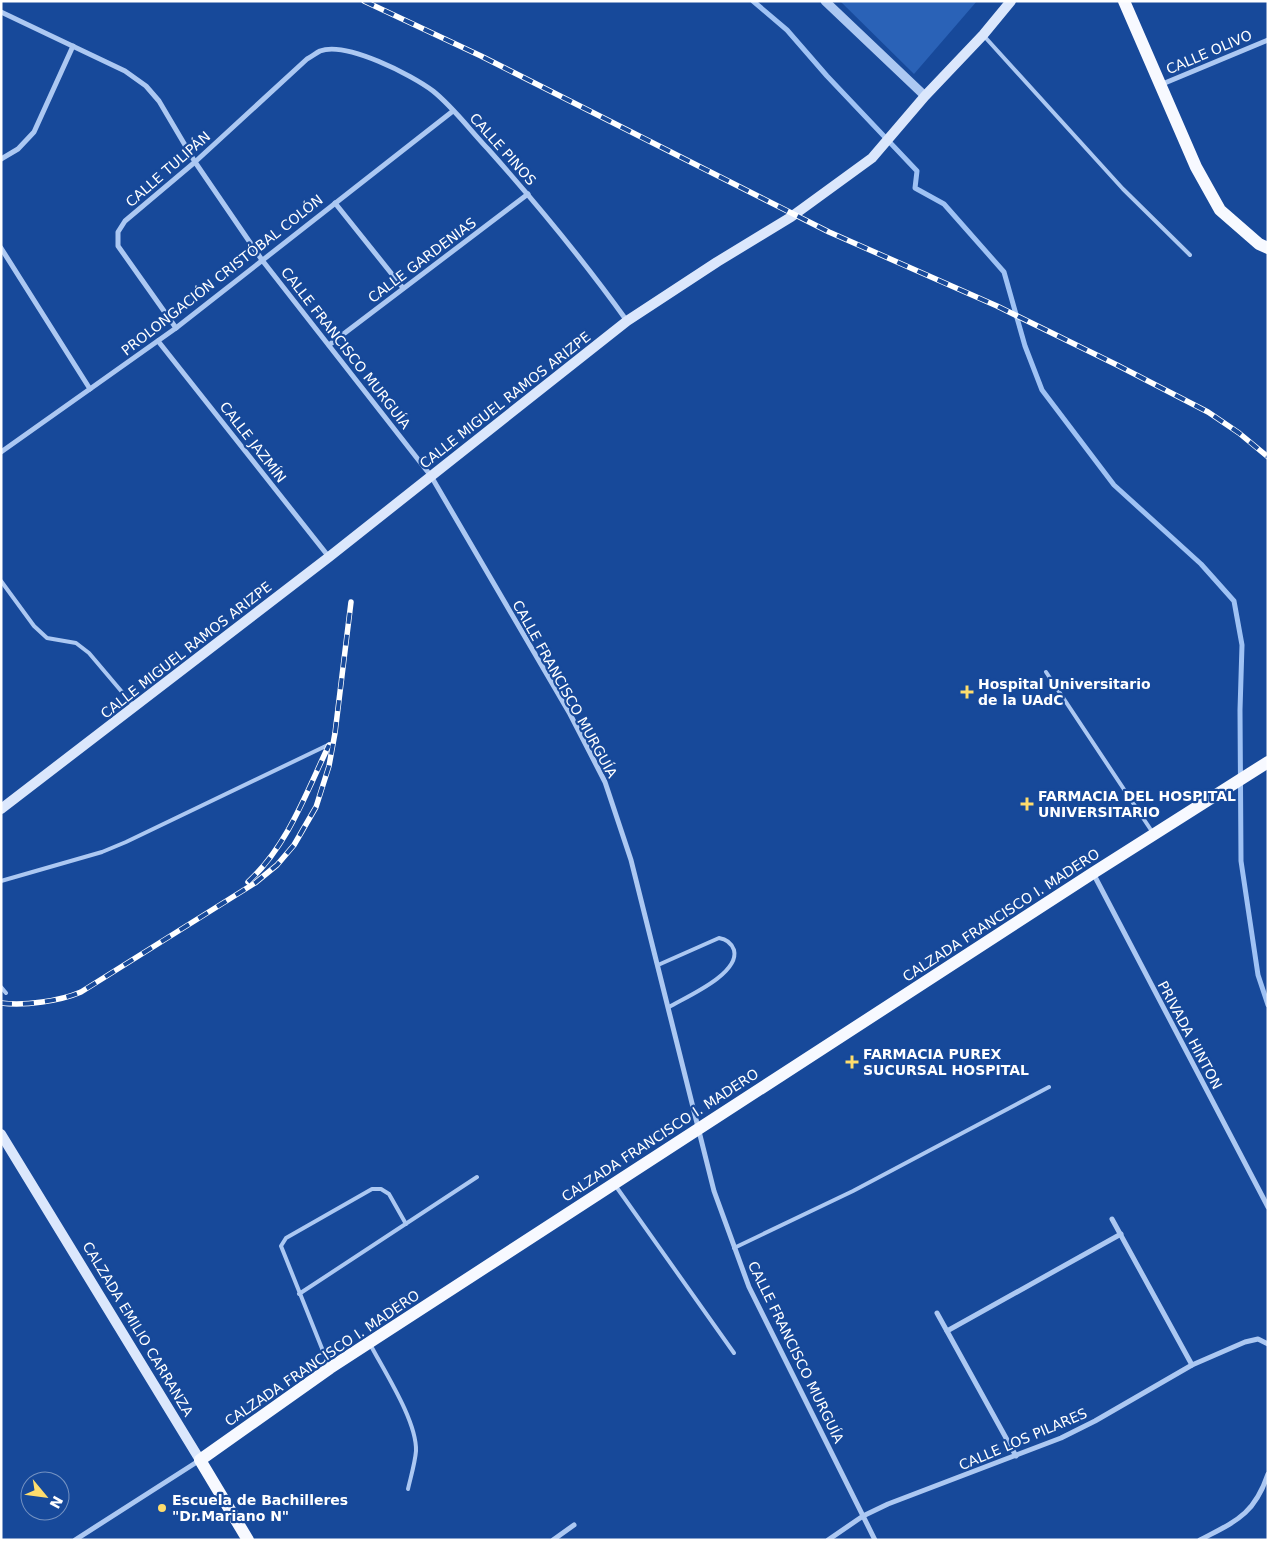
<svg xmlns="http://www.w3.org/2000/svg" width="1269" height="1541" font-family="'DejaVu Sans',sans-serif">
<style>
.green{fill:#2a62b7}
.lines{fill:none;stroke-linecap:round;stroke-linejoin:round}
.stream{stroke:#9fc2f4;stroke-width:5}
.service{stroke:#acc8f2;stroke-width:4}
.minor{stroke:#acc8f2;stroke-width:5}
.tertiary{stroke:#acc8f2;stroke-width:9}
.secondary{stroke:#dbe7fc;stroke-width:10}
.primary{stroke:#f7f9ff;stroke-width:12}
.rail-casing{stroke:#fff;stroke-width:5.5}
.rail{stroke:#17499a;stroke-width:4;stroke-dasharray:11;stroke-linecap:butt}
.poi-dot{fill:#ffdd6d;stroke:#17499a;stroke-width:2}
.labels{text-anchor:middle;stroke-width:4.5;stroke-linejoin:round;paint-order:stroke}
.street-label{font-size:14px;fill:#fff;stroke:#17499a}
.poi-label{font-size:14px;font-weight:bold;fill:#fff;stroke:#17499a;text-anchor:start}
</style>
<rect width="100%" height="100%" fill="#17499a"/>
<polygon class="green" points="840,1 977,1 914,74"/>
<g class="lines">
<polyline class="stream" points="753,1 787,30 827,76 917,171 915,188 944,204 1004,272 1025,346 1042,390 1114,485 1201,564 1234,601 1242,645 1240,710 1241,861 1258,975 1268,1005"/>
<g class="service">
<polyline points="984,36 1123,189 1190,255"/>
<polyline points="1,581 34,626 47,638 76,643 89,653 133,705"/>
<polyline points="1046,672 1153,833"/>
<polyline points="1,881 102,852 126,842 330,744"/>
<path d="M658,965L719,938C726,939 731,942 734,950C740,974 686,997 669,1007"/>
<polyline points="1,987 6,993"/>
<polyline points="615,1185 734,1353"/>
<polyline points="734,1248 853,1191 1049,1087"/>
<polyline points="299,1294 477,1177"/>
<path d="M370,1344C384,1371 417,1421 416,1451C415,1463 411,1476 408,1489"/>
<polyline points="329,1366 281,1246 286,1238 372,1189 381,1189 389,1194 406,1224"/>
</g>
<g class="minor">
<polyline points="1,12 125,71 146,86 159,101 195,162 262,260 431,476 570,714 605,782 631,860 714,1191 749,1287 875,1540"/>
<polyline points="1160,85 1268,40"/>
<polyline points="1,159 18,149 34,132 73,46"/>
<polyline points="335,203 403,288"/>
<polyline points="1,248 90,389"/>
<path d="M176,328L118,246V232L125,221L195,162L307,59C311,57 316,53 320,51C346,41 412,75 433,91C453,107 470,130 488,149C537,204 584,261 627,321"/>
<polyline points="158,341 329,557"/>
<polyline points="329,345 528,194"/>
<polyline points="1,452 176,328 453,111"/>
<polyline points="1093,873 1268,1207"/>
<polyline points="1112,1219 1192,1365"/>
<polyline points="937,1313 1016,1456"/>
<polyline points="947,1331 1121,1234"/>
<polyline points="75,1540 200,1460"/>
<polyline points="553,1540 574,1525"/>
<polyline points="828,1540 863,1516 888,1504 1061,1438 1095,1421 1192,1365 1245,1342 1258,1339 1268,1344"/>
<path d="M1200,1540C1236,1521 1254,1515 1268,1474"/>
</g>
<polyline class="tertiary" points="825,1 925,96"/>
<g class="secondary">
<polyline points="1,809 329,557 627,321 717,262 791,217 872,158 925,96 983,35 1011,1"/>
<polyline points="1,1134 200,1460"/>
</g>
<g class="primary">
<polyline points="1124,1 1196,167 1220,210 1259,244 1268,248"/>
<polyline points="248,1540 200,1460 330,1368 1093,873 1268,762"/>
</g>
<defs>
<g id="rail">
<polyline points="364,1 481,56 829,232 997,306 1117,365 1208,412 1239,433 1268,457"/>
<path d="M248,882C288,845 306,793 329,745"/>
<path d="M1,1003C25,1006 60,1001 81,992L255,883L277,865L294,845L316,807L329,766L335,733L351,602"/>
</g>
</defs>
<use href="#rail" class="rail-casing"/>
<use href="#rail" class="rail"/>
</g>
<g class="poi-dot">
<path d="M964.5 684.5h5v5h5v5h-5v5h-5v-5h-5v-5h5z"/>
<path d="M1024.5 796.5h5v5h5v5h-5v5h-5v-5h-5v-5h5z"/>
<path d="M849.5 1054.5h5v5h5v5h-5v5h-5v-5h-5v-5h5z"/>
<circle cx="162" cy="1508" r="5"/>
</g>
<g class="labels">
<g class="street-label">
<text transform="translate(1209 52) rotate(-23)" y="5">CALLE OLIVO</text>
<text transform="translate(503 149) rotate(48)" y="5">CALLE PINOS</text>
<text transform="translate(168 169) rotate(-41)" y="5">CALLE TULIPÁN</text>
<text transform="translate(422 260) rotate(-37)" y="5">CALLE GARDENIAS</text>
<text transform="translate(222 275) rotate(-38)" y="5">PROLONGACIÓN CRISTÓBAL COLÓN</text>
<text transform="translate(346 348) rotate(52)" y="5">CALLE FRANCISCO MURGUÍA</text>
<text transform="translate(505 400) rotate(-38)" y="5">CALLE MIGUEL RAMOS ARIZPE</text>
<text transform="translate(253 442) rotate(52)" y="5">CALLE JAZMÍN</text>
<text transform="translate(186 650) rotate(-38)" y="5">CALLE MIGUEL RAMOS ARIZPE</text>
<text transform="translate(565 689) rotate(61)" y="5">CALLE FRANCISCO MURGUÍA</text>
<text transform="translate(1001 915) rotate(-33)" y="5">CALZADA FRANCISCO I. MADERO</text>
<text transform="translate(1190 1035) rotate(62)" y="5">PRIVADA HINTON</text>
<text transform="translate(660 1135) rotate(-33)" y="5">CALZADA FRANCISCO I. MADERO</text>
<text transform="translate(138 1329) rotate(59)" y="5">CALZADA EMILIO CARRANZA</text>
<text transform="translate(796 1352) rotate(64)" y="5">CALLE FRANCISCO MURGUÍA</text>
<text transform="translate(322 1358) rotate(-34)" y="5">CALZADA FRANCISCO I. MADERO</text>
<text transform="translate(1023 1439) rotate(-23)" y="5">CALLE LOS PILARES</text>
</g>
<g class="poi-label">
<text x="978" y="689">Hospital Universitario<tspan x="978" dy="16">de la UAdC</tspan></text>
<text x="1038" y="801">FARMACIA DEL HOSPITAL<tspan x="1038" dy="16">UNIVERSITARIO</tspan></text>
<text x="863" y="1059">FARMACIA PUREX<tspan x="863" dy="16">SUCURSAL HOSPITAL</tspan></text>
<text x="172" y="1505">Escuela de Bachilleres<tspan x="172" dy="16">"Dr.Mariano N"</tspan></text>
</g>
</g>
<rect width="1269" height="1541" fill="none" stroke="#ffffff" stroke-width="5"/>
<g transform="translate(45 1496) rotate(119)"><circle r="24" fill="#17499a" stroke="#7492c2"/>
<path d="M0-4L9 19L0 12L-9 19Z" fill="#ffdd6d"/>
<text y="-8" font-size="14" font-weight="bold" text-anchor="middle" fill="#ffffff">N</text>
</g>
</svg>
